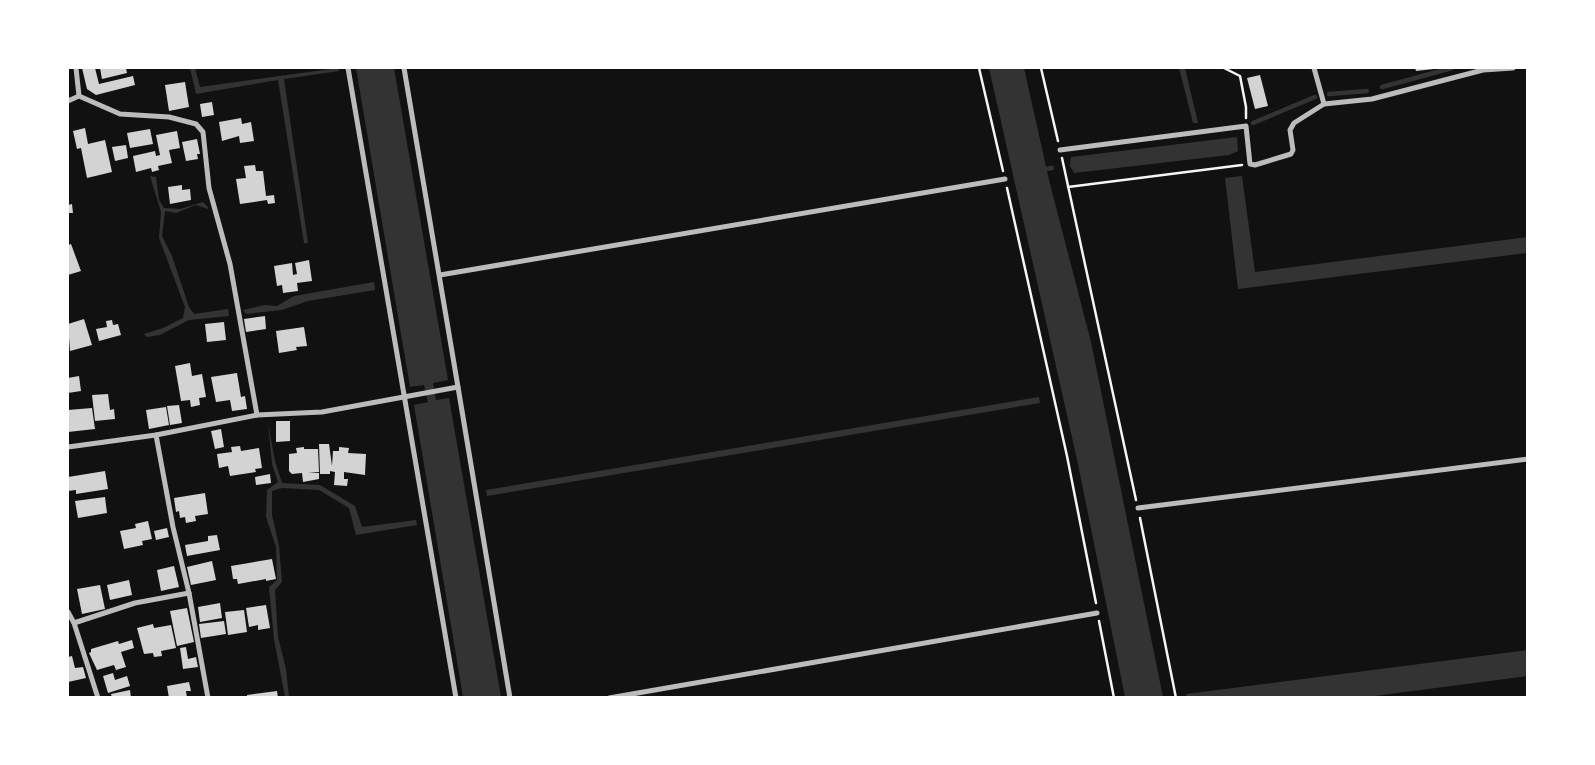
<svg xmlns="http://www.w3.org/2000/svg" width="1595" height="765" font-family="'DM Sans',sans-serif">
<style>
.water{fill:#333}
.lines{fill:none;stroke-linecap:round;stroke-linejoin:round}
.stream{stroke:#333;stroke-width:4.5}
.building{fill:#d3d3d3}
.path{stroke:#f5f5f5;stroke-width:2.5}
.minor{stroke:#bcbcbc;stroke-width:5}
</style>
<rect width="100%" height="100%" fill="#111"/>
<g class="water">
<polygon points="190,68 195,68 200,87 338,68 339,71 284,79 308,243 304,243 278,80 196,94"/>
<polygon points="356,68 394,68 448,380 433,383 436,400 449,398 501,697 463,697 414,405 428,402 424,385 410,387"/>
<polygon points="989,68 1024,68 1049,180 1091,342 1163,697 1125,697 1078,464"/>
<polygon points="1179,68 1185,68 1198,123 1193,123"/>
<polygon points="1237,137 1238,151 1229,155 1074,173 1070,166 1071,157"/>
<polygon points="150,176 156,177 159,200 164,208 180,209 203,202 208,207 208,209 196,205 176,213 165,211 162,236 172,256 189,307 194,314 228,309 229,316 189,320 160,335 147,337 144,334 163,328 183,318 185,307 159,238 161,212"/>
<polygon points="1242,176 1255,272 1527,237 1527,253 1238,289 1225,178"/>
<polygon points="374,282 375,290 308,301 282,310 246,314 243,310 264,305 277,306 294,296"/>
<polygon points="1039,397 1040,403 487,496 486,490"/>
<polygon points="268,423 275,461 282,483 320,485 355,506 362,527 416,520 417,525 356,535 349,508 319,490 282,488 272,491 272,515 279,546 282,582 275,590 278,637 286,669 289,697 285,697 274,639 269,587 277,580 276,547 266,517 267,490 278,482 272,464"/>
<polygon points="1527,650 1527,676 1359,698 1187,698 1186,694"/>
</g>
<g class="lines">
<g class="stream">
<polyline points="1382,87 1452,68"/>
<polyline points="1329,94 1367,91"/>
<polyline points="1253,123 1315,97"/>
<polyline points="1041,170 1052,168"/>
</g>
</g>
<g class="building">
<polygon points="82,68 95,68 99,84 133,76 135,85 96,95 87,89"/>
<polygon points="100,68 126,68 127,73 102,79"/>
<polygon points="1415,68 1434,68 1434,69 1416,71"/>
<polygon points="1260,75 1268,106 1255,109 1247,78"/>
<polygon points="185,82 189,107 169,111 165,85"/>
<polygon points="212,102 214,115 202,117 200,104"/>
<polygon points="241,118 242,124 251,122 254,141 240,143 239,136 222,141 219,122"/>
<polygon points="85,128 88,144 105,140 112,172 87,178 81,148 77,149 73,131"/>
<polygon points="150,129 153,144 130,148 127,133"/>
<polygon points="177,131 180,148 169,150 172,163 158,166 159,170 152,172 151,168 136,172 133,156 155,151 156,156 160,155 156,135"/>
<polygon points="197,139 200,154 197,154 198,159 186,161 182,142"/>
<polygon points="126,145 128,158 115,161 112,147"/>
<polygon points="255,165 256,171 263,171 266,196 274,195 275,203 268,204 267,200 240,204 236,179 246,178 244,166"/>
<polygon points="182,185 182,190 190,189 191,200 170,204 168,187"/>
<polygon points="72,204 73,213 68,213 68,205"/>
<polygon points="71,244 81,271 68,275 68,245"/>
<polygon points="309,260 312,281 297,283 298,291 283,293 282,285 277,286 274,266 292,263 293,275 297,274 295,263"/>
<polygon points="265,316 266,329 246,332 244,319"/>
<polygon points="84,319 92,345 70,351 68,324"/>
<polygon points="112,320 113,325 118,324 121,335 99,341 96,329 107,327 106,321"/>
<polygon points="224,322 226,340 207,342 205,324"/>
<polygon points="304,327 307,346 296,347 297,350 279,353 276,331"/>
<polygon points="190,363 192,376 202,374 206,397 199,398 200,405 191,407 190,400 181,401 175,366"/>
<polygon points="237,373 241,397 245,396 247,409 232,411 230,400 216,402 211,377"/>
<polygon points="79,376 81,391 68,393 68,378"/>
<polygon points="108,394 110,410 114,409 115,419 95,421 92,395"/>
<polygon points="179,405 182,423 170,425 167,406"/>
<polygon points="166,407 169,425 149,429 146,410"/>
<polygon points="92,408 95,429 68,432 68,410"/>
<polygon points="276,421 290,421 290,441 276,442"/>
<polygon points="221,429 224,447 215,449 211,431"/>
<polygon points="319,444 329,444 332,466 333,451 339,451 339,447 349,448 348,453 366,454 365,475 344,472 344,479 348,479 347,486 334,485 335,472 330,471 330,474 320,474"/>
<polygon points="240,446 241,451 259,448 262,468 255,469 256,472 230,476 228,466 219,468 217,454 232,452 231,447"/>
<polygon points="304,447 304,449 318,449 319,472 308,473 319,473 319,479 303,482 302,473 292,474 289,471 289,454 297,453 296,448"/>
<polygon points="105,471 108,489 76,494 76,490 68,491 68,477"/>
<polygon points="270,474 271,483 256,485 255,477"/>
<polygon points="205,493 208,514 195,516 196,521 186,523 185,517 180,518 179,511 176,512 174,498"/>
<polygon points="105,497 107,513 78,518 75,501"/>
<polygon points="148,521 152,539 142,541 143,545 124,549 120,531 136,528 135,524"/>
<polygon points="167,528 169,537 156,540 154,531"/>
<polygon points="217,535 220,550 187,556 185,545 208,541 208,536"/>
<polygon points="272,559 276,579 266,581 266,579 238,584 237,579 233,579 231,566"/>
<polygon points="212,561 216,580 191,585 187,567"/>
<polygon points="174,566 179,587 161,591 157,570"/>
<polygon points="129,580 132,595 110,600 107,585"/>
<polygon points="100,585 105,609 82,614 77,589"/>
<polygon points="220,603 222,618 200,622 198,607"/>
<polygon points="266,605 270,628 258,630 258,625 249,627 246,608"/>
<polygon points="187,608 194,642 177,646 170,611"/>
<polygon points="244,610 247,632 228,635 225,612"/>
<polygon points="224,621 226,634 201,638 199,624"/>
<polygon points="153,624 154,628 171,625 176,648 161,651 162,656 154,657 153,653 144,654 137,628"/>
<polygon points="132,640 134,648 121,652 126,667 116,670 114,665 97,670 89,653 91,652 91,649 118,641 119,644"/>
<polygon points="186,647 188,659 196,657 198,667 183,669 180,648"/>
<polygon points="72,656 75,668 83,667 86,678 68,682 68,657"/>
<polygon points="113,673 115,680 127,676 130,686 108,693 103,676"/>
<polygon points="189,682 191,691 186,691 187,698 169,698 167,686"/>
<polygon points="130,690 131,698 112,698 111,694"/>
<polygon points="277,691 278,698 247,698 247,695"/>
</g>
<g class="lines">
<g class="path">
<polyline points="979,68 1003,171"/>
<polyline points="1041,68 1058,141"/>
<polyline points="1224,68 1240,76 1246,107 1246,118"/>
<polyline points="1062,158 1136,500"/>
<polyline points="1068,187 1242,165"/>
<polyline points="1007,188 1067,456 1096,603"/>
<polyline points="1140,518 1176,698"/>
<polyline points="1099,621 1114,698"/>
</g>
<g class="minor">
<polyline points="76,68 79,96"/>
<polyline points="348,68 456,698"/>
<polyline points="1314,68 1324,104"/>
<polyline points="68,101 79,96 120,114 169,117 196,124 203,132 209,188 230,264 257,415"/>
<polyline points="1060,150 1246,126 1250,164 1255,165 1291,154 1293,150 1290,130 1294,123 1324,104 1372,99 1483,70 1513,68"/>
<polyline points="440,275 1005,179"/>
<polyline points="458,387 510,698"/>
<polyline points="156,435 173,527 189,593 208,698"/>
<polyline points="68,447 156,435 257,415 322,412 458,387 404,68"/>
<polyline points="1138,508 1528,459"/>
<polyline points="68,612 74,623 98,698"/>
<polyline points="74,623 135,603 189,593"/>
<polyline points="609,698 1097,613"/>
</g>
</g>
<rect width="1595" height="765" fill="none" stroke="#ffffff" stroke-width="138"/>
</svg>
